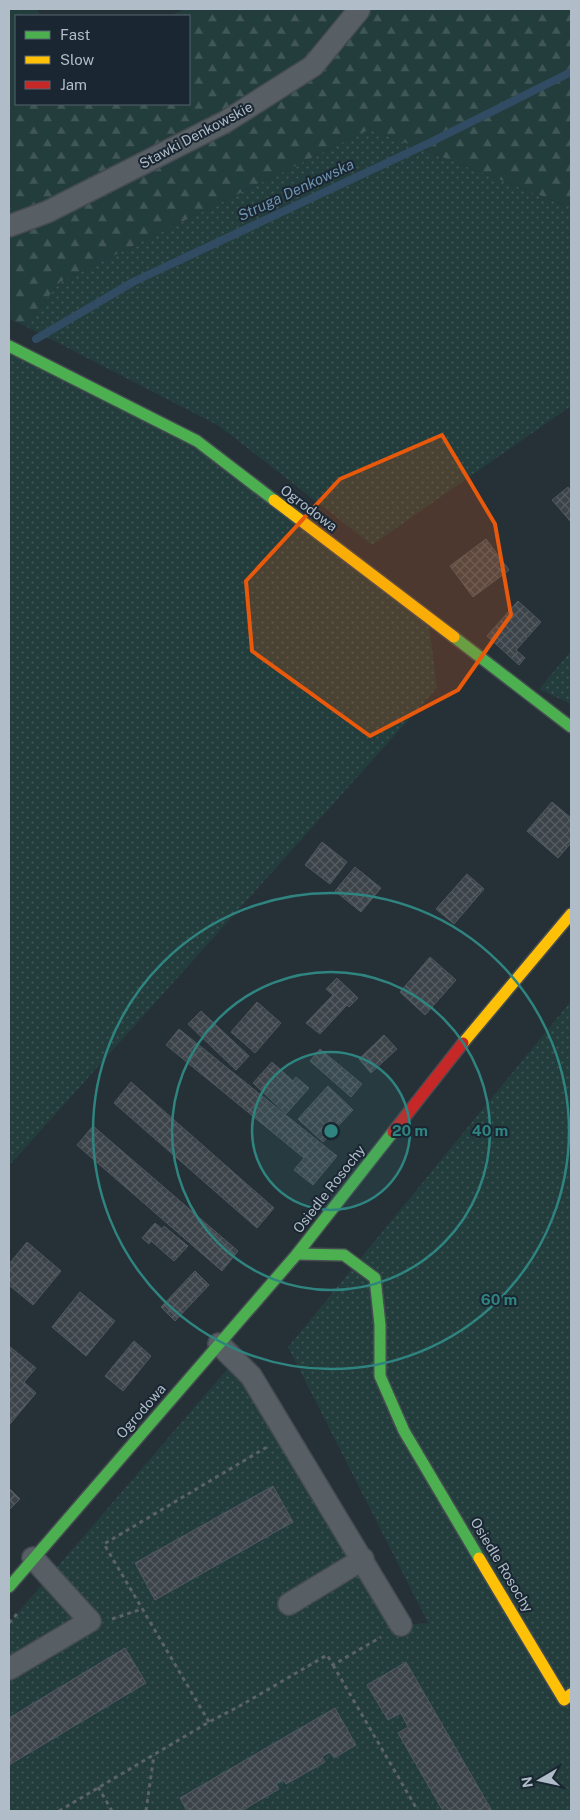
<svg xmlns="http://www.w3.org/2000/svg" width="580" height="1820" font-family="'Public Sans',sans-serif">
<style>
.grass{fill:url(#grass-dots)}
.forest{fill:url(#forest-firs)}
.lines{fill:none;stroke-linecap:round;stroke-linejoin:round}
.stream{stroke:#314c62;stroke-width:8}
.building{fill:url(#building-cross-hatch);stroke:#4f585f}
.street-casing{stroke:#454c51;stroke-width:24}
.fast-casing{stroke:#454c51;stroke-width:14}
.slow-casing{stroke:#454c51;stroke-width:14}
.jam-casing{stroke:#454c51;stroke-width:14}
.path{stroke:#5a6268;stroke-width:3;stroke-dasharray:4 4;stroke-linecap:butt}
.street{stroke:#575e64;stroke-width:21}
.fast{stroke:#4caf50;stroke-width:11}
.slow{stroke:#ffc107;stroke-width:11}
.jam{stroke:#c62828;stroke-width:11}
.marked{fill:#e8590c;fill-opacity:0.2;stroke:#e8590c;stroke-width:4;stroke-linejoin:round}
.ring{fill:none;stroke:#2f8480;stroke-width:2.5}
.labels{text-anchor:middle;stroke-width:4;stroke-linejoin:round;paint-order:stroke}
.street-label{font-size:14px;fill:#b0bdc9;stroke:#1a2732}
.water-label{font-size:15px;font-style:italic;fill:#6d93af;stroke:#1a2732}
.centre{fill:#2f8480;stroke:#1a2732;stroke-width:2.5}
.ring-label{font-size:15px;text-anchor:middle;font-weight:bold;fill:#2f8480;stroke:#1a2732;stroke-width:4;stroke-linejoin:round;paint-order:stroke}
</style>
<defs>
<pattern id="grass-dots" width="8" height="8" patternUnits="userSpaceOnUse" patternTransform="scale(1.25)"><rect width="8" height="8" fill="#233c3c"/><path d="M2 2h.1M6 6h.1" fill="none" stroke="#405657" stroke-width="1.8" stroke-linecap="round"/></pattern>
<pattern id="forest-firs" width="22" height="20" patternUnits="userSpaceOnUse" patternTransform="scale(1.25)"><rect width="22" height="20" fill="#233c3c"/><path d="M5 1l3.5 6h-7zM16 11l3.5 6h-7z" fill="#405657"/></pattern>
<pattern id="building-cross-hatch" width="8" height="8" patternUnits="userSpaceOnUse" patternTransform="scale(1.25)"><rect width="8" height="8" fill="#3c444a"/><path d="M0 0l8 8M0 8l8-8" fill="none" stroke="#565d63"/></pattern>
</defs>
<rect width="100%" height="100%" fill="#263037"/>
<g class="grass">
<polygon points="370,129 564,205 571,201 571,406 372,545 219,426 25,326 60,282"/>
<polygon points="9,346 197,441 428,617 437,688 9,1166"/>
<polygon points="571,651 571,704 539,689"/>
<polygon points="571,1001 571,1811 9,1811 9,1623 235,1360 401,1625 428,1623 288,1347"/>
</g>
<polygon class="forest" points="9,9 37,9 41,16 16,16 16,104 189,104 189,16 170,16 185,9 571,9 571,201 565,205 370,129 60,282 25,326 9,319"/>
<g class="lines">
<polyline class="stream" points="36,339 133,282 429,143 571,72"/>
</g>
<g class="building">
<polygon points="568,487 571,491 571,522 552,500"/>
<polygon points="486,539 509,570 473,597 450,566"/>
<polygon points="518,601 541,622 516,650 525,658 519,665 487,636"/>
<polygon points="552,802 571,818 571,843 558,858 527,831"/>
<polygon points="322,842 347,862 330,884 305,865"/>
<polygon points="355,867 381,888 361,912 335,891"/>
<polygon points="467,874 484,889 454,924 436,909"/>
<polygon points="430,957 456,980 425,1015 400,992"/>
<polygon points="337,978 358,998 349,1007 347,1005 320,1034 306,1023 333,995 326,989"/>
<polygon points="257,1002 281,1023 255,1053 231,1032"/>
<polygon points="201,1011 249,1056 236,1070 188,1024"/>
<polygon points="179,1029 318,1141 304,1158 166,1045"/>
<polygon points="384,1035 397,1049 371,1073 359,1059"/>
<polygon points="320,1049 362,1084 351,1097 310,1061"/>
<polygon points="272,1062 293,1081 296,1077 309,1088 286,1114 253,1083"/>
<polygon points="131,1082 274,1208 257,1228 114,1103"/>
<polygon points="328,1086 353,1110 323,1142 298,1119"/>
<polygon points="93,1126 238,1251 222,1271 77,1145"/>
<polygon points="318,1141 337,1156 313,1185 294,1170"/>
<polygon points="155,1223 162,1229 164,1226 188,1246 174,1261 151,1241 149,1244 142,1238"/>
<polygon points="27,1242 61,1271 33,1305 9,1285 9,1264"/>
<polygon points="195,1271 209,1285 175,1321 161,1307"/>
<polygon points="80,1292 115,1321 86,1356 52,1327"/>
<polygon points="134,1341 151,1356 123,1391 105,1376"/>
<polygon points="9,1346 36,1368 24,1382 36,1393 10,1424"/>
<polygon points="273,1486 293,1522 155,1600 135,1563"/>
<polygon points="9,1488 20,1499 9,1510"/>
<polygon points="125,1648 146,1683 9,1765 9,1718"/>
<polygon points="406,1662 492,1811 443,1811 398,1733 408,1727 401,1713 388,1720 367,1685"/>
<polygon points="335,1708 356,1745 334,1758 330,1752 322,1757 325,1762 286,1784 284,1780 276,1784 279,1789 241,1811 187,1811 180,1798"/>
</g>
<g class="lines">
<defs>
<g id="street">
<polyline points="9,226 47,212 225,122 313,66 359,10"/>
<polyline points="219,1344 251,1376 401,1625"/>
<polyline points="289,1604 363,1559"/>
<polyline points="9,1669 90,1621 33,1558"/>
</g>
<g id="fast">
<polyline points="9,346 197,441 274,500"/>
<polyline points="454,637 571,727"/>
<polyline points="297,1254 344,1255 375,1278 380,1325 380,1376 404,1431 479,1558"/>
<polyline points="9,1587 297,1254 393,1132"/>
</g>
<g id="slow">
<polyline points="274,500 454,637"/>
<polyline points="463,1043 571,914"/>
<polyline points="479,1558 564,1700 571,1694"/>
</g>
<polyline id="jam" points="393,1132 463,1043"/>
</defs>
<use href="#street" class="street-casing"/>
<use href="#fast" class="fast-casing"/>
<use href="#slow" class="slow-casing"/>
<use href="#jam" class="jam-casing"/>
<g class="path">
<polyline points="112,1619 142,1609"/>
<polyline points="9,1623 17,1614"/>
<polyline points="333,1665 418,1811"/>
<polyline points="209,1722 104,1544 267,1447"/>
<polyline points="98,1787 112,1811"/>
<polyline points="59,1811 209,1722 238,1707 327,1655 333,1665 381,1637"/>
<polyline points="146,1811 154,1755"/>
</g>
<use href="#street" class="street"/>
<use href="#fast" class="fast"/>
<use href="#slow" class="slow"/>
<use href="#jam" class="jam"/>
</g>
<path class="marked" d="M442,435L495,524L511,615L458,690L370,736L252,651L246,581L340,479Z"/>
<circle cx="331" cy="1131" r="79" fill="#2f8480" fill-opacity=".12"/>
<g class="ring">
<circle cx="331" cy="1131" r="79"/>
<circle cx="331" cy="1131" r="159"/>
<circle cx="331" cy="1131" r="238"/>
</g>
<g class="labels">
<g class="street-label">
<text transform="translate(196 135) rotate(-28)" y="5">Stawki Denkowskie</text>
<text transform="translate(309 508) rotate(37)" y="5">Ogrodowa</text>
<text transform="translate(329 1189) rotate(-52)" y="5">Osiedle Rosochy</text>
<text transform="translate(141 1411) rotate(-49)" y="5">Ogrodowa</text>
<text transform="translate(502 1565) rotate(59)" y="5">Osiedle Rosochy</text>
</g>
<g class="water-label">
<text transform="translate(296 190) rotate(-25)" y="5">Struga Denkowska</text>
</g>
</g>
<circle cx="331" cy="1131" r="8" class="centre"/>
<g class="ring-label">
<text x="410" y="1136">20 m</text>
<text x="490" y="1136">40 m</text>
<text x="499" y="1305">60 m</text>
</g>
<rect width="580" height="1820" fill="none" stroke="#b0bdc9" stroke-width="20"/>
<rect x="15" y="15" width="175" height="90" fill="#1a2732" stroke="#56636e"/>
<rect x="25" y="31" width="25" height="8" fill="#4caf50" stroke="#56636e"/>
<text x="60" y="40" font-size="15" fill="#b0bdc9">Fast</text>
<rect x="25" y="56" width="25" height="8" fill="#ffc107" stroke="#56636e"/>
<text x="60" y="65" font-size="15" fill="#b0bdc9">Slow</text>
<rect x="25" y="81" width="25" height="8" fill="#c62828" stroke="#56636e"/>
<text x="60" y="90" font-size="15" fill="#b0bdc9">Jam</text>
<g transform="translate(540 1780) rotate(261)" stroke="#1a2732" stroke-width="4" paint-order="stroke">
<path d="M0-4L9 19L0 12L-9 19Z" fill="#b0bdc9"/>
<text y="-8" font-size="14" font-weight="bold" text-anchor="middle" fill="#b0bdc9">N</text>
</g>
</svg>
